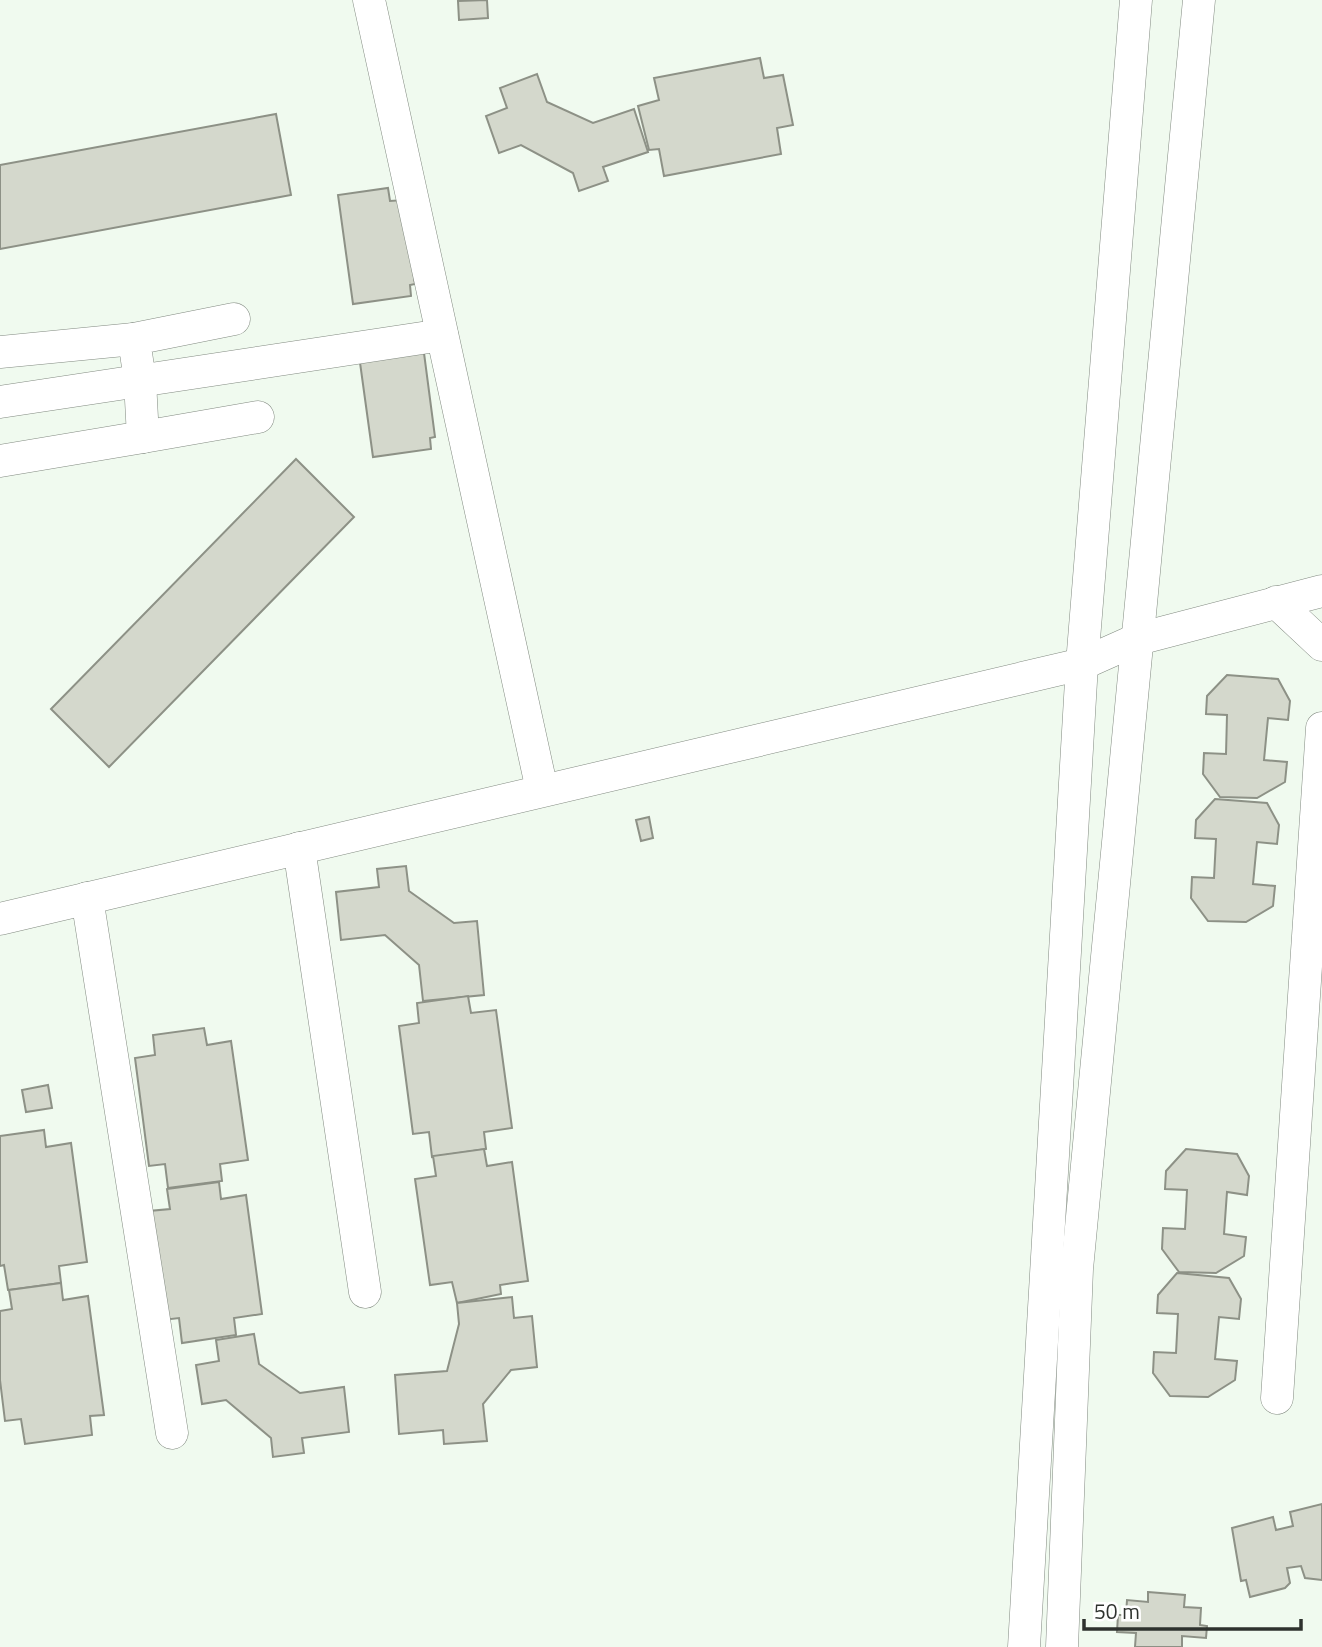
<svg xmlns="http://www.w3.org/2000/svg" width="1322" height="1647" font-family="'Titillium Web',sans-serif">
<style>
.building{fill:#d4d8cc;stroke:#8d9186;stroke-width:2}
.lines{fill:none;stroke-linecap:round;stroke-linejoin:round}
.minor-casing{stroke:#828a81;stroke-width:33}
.minor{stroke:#fff;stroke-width:32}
</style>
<rect width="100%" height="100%" fill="#f0faef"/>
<g class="building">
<polygon points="487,0 488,18 459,20 458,1"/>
<polygon points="760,58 764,78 783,75 793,125 777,128 781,154 664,176 659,149 649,150 638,106 659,100 654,78"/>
<polygon points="537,74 547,102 593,123 634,109 648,152 603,167 608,181 579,191 573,173 521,145 499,153 486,116 507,108 500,88"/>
<polygon points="276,114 291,195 0,249 0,165"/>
<polygon points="388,188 390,201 404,200 415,284 410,285 411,296 353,304 338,195"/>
<polygon points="358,348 424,353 435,437 430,438 431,449 373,457"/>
<polygon points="296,459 354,517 109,767 51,709"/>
<polygon points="1227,675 1278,679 1290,701 1288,720 1268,718 1264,760 1287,762 1285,782 1257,798 1220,797 1203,774 1204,753 1226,754 1227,715 1206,714 1207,696"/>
<polygon points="1215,799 1267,803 1279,825 1277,844 1257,842 1253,884 1275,886 1273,906 1246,922 1208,921 1191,898 1192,877 1214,878 1216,839 1195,838 1196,820"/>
<polygon points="649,817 653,838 641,841 636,820"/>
<polygon points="406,866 409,891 454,923 477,921 484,995 423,1001 419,965 385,935 341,940 336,892 379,887 377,869"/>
<polygon points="468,996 471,1013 496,1010 512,1128 484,1132 486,1149 432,1157 429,1132 413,1134 399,1026 419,1023 417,1003"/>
<polygon points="204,1028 207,1045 231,1041 248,1160 220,1164 222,1181 168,1188 165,1164 149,1166 135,1058 155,1055 153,1035"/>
<polygon points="48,1085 52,1108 26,1112 22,1090"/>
<polygon points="44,1130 46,1147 71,1143 87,1262 59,1266 61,1283 8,1290 4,1265 0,1266 0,1136"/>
<polygon points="484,1149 487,1166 512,1162 528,1281 500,1285 501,1294 457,1303 452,1282 430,1285 415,1179 436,1176 433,1156"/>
<polygon points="1186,1149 1237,1154 1249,1176 1247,1195 1227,1192 1224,1234 1246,1237 1244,1256 1216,1273 1179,1272 1162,1249 1163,1228 1185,1229 1187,1190 1165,1189 1166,1171"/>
<polygon points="219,1182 221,1199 246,1195 262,1314 234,1318 236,1335 182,1343 179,1318 163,1320 149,1211 170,1209 167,1189"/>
<polygon points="1177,1273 1229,1278 1241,1299 1239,1319 1219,1317 1215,1359 1237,1361 1235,1380 1208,1397 1170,1396 1153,1373 1154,1352 1176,1353 1178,1314 1157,1313 1158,1295"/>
<polygon points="61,1283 63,1300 88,1296 104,1415 90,1416 92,1435 25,1444 21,1419 5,1421 0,1380 0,1311 12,1309 9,1290"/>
<polygon points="512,1297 514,1318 532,1316 537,1367 511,1370 483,1404 487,1441 444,1444 443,1430 399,1434 395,1375 447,1371 459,1324 457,1303"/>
<polygon points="254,1334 259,1364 300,1393 344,1387 349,1432 302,1438 304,1453 273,1457 271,1438 226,1400 202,1404 196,1365 219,1361 216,1340"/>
<polygon points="1322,1504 1322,1580 1305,1578 1301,1566 1287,1568 1290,1583 1285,1588 1250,1597 1246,1580 1241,1581 1232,1528 1273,1517 1276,1530 1293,1526 1290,1512"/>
<polygon points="1148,1592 1185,1595 1184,1607 1201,1608 1200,1625 1207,1626 1206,1638 1182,1636 1182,1647 1135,1647 1136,1633 1117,1632 1118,1615 1126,1615 1127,1600 1148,1602"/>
</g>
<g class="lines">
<defs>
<g id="minor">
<polyline points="369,0 542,790"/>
<polyline points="0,352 134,339"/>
<polyline points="0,402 442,335"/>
<polyline points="143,437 258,417"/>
<polyline points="0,461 143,437 140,381 134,339 234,319"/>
<polyline points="1276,602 1322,645"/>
<polyline points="299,848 365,1292"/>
<polyline points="87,898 172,1433"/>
<polyline points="0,919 1082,664 1138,639 1322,591"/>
<polyline points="1277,1398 1322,728"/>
<polyline points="1024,1647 1082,664 1136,0"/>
<polyline points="1062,1647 1077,1269 1199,0"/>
</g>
</defs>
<use href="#minor" class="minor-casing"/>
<use href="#minor" class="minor"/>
</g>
<path d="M1084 1619v10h217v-10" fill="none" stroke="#2e322e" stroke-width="3.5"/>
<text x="1094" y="1619" font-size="21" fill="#2e322e" stroke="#ffffff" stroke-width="5" paint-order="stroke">50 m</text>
</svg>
